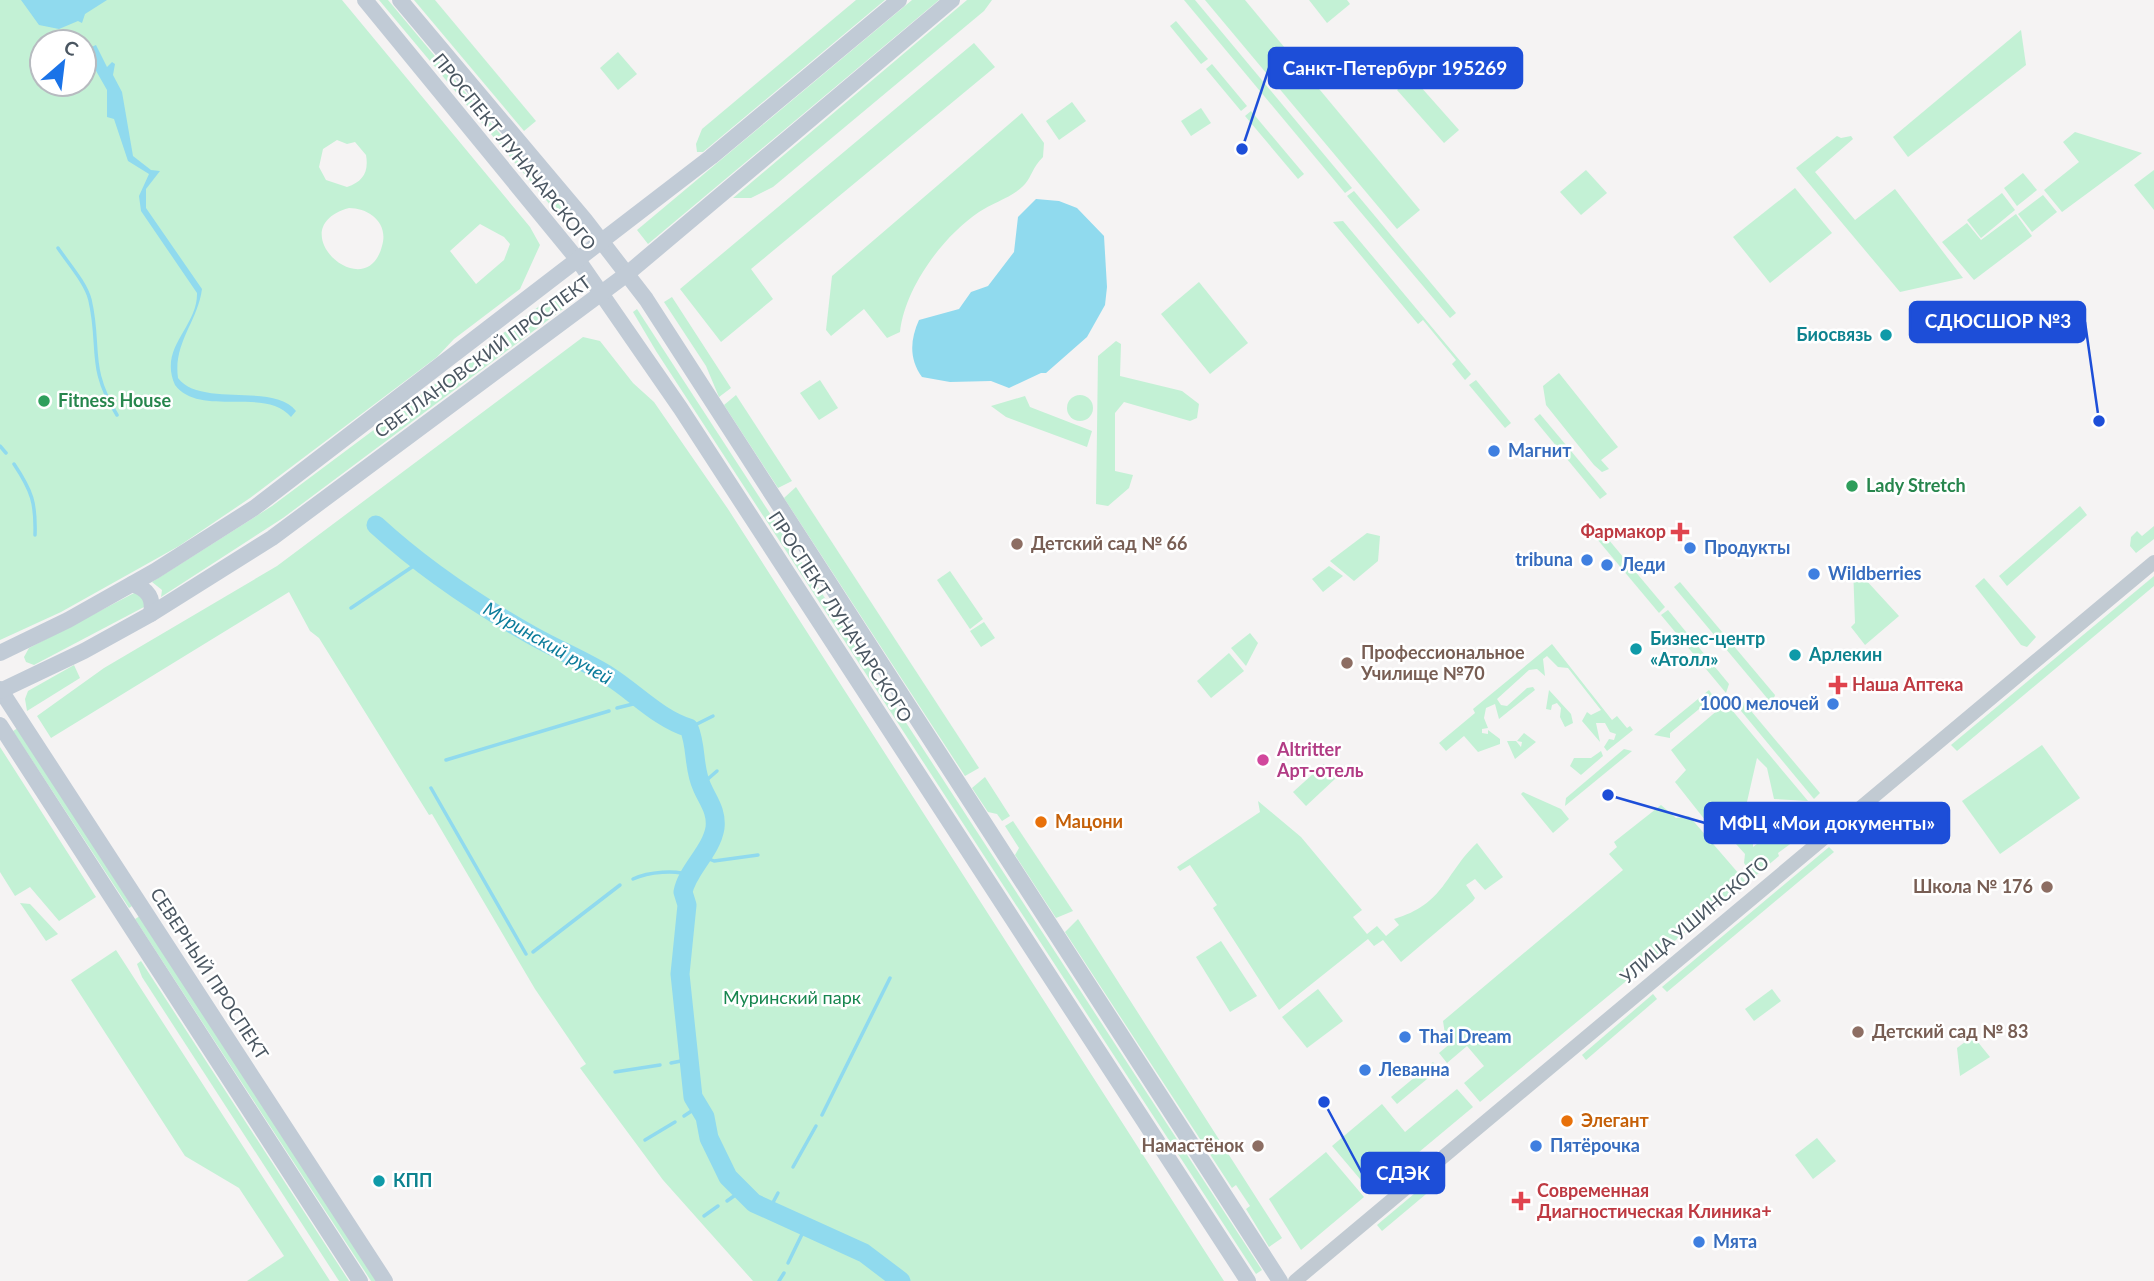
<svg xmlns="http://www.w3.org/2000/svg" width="2154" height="1281" font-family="Lato,sans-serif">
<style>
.green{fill:#c3f1d5;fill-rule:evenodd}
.water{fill:#90daee}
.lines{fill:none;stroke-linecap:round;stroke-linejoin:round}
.stream{stroke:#90daee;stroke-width:3.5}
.river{stroke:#90daee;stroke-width:19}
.tertiary{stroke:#c1cad2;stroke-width:14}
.secondary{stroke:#c1cbd6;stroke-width:16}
.culture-dot{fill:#0f9aa8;stroke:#fff;stroke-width:2.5}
.leisure-dot{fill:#2e9e5b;stroke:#fff;stroke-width:2.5}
.shop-dot{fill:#3f7fe0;stroke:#fff;stroke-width:2.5}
.health-dot{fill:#e0444e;stroke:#fff;stroke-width:2.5}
.education-dot{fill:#8d6e63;stroke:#fff;stroke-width:2.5}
.hotel-dot{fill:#d1479c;stroke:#fff;stroke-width:2.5}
.food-dot{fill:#e8710a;stroke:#fff;stroke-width:2.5}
.labels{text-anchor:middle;stroke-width:5;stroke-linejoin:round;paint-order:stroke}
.street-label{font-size:18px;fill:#4a5661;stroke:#fff}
.culture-label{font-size:18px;font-weight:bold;fill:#0d838f;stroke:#fff;text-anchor:start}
.leisure-label{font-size:18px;font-weight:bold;fill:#27864d;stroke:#fff;text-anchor:start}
.shop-label{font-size:18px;font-weight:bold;fill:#366cbe;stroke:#fff;text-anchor:start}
.health-label{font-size:18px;font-weight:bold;fill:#be3a42;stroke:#fff;text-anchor:start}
.education-label{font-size:18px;font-weight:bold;fill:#785e54;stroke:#fff;text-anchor:start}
.hotel-label{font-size:18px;font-weight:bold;fill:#b23c85;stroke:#fff;text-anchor:start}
.food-label{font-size:18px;font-weight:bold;fill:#c56008;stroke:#fff;text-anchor:start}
.park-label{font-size:18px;fill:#17864f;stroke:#fff}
.water-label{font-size:19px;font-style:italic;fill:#0c7c9b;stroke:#fff}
.leader{fill:none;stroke:#1d4ed8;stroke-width:2.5}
.callout-dot{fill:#1d4ed8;stroke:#fff;stroke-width:2.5}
.callout{fill:#1d4ed8;stroke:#1d4ed8;stroke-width:2.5}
.callout-label{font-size:19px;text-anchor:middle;font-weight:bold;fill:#fff}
</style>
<rect width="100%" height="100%" fill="#f5f3f3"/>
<g class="green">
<path d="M0,0H342L530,227L540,245L520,289L454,339L437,357L250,498L179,546L61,612L0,640ZM42,42H84V84H42ZM337,140L347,144L355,142L366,155C369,172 363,182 347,187L326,180L319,167L323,149ZM349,208C369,208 389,223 382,246C366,308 278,228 349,208ZM480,224L504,237L510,244L504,260L476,284L450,251Z"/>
<polygon points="379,0 388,0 572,220 567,225"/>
<polygon points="414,0 435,0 536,121 524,131"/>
<polygon points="856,0 885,0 703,152 697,152 696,144 702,129"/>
<polygon points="912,0 939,0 648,244 637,230"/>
<polygon points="967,0 992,0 984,11 773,187 751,198 733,198"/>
<polygon points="1184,0 1195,0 1352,188 1345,193"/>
<polygon points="1205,0 1245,0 1420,210 1397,229"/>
<polygon points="1309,0 1347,0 1350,4 1327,23"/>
<polygon points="1176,21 1208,59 1201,64 1170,26"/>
<polygon points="2021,30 2026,65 1908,157 1893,137"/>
<polygon points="974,43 995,67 751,269 773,299 721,342 680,289"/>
<polygon points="618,52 637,74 618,90 600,68"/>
<polygon points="1212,64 1247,106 1241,111 1206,69"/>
<polygon points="1412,77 1459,130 1444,143 1397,90"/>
<polygon points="1072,102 1086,121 1059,140 1046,121"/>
<polygon points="1201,108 1211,123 1191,136 1181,121"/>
<polygon points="1251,111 1304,174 1298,179 1245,116"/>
<path d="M1022,113L1044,143L1043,157C1032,168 1032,176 1025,184C1015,196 992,203 979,212C942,237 905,288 900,332L887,338L864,309L831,336L826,330L832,276Z"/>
<polygon points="2075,132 2142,153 2062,212 2044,190 2079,162 2063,142"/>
<polygon points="1837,136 1841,138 1851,136 1853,139 1815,172 1855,220 1895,189 1963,278 1900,292 1796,168"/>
<polygon points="1586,170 1607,193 1581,215 1560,192"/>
<polygon points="2154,170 2154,210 2134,185"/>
<polygon points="2023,173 2037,190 2017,206 2004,188"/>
<polygon points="1795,188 1832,233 1770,283 1733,237"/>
<polygon points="1354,191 1456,313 1450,318 1347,196"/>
<polygon points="2002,193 2015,210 1981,238 1967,220"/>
<polygon points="2043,195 2057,212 2032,232 2018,214"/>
<polygon points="2016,214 2032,236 1974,280 1942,242 1967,223 1981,240"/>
<polygon points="1343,221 1471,374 1465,380 1452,364 1456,360 1423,320 1418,324 1333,222"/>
<polygon points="1199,282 1248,343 1210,374 1161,314"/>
<polygon points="561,290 571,303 283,518 161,597 162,590 152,582 272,506"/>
<polygon points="672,297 731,388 719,397 706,366 664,302"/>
<polygon points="1960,301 1965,301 1970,307 1939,336 1936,337 1920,317 1923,311"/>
<polygon points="637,309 1262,1270 1256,1274 656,351 633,312"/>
<polygon points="583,337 600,341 633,383 654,402 728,509 1224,1281 753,1281 663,1180 580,1068 586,1064 535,989 432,814 429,815 319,638 310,631 289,592 51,738 37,716 104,668 277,566"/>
<polygon points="1116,341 1121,344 1120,376 1182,391 1199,404 1197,418 1190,421 1124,402 1115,413 1115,471 1133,475 1129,488 1108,506 1096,504 1098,356"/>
<polygon points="1559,373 1618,447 1601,460 1609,469 1602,472 1594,465 1546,405 1543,386"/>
<polygon points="820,380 838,408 819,420 800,393"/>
<polygon points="1476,380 1511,423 1505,428 1469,385"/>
<polygon points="736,395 792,481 778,488 724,405"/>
<circle cx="1080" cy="408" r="13"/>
<polygon points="1025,396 1030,407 1092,431 1087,447 1006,417 991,406"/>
<polygon points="1540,414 1607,494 1600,499 1534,419"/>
<polygon points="796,487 979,768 965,776 784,498"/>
<polygon points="2080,506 2087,515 2007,586 1999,576"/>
<polygon points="2154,526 2154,539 2136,553 2130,546 2131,537 2137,531 2142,536"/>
<polygon points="1598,527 1665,607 1659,613 1592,533"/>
<polygon points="1367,533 1380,536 1378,561 1354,581 1330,561"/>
<polygon points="1329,566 1343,576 1323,592 1312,579"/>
<polygon points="1853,566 1899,616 1865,645 1851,627 1855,623"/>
<polygon points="950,571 983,619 970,629 937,580"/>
<polygon points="2154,576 2154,586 1957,751 1951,745"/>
<polygon points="1984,578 2036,637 2027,647 2021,645 1975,586"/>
<polygon points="1680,582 1775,695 1772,704 1674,587"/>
<polygon points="136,592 146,601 144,607 34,665 26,662 24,657 29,648"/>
<polygon points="1668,610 1729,684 1726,693 1661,615"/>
<polygon points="984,622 995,638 981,647 970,631"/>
<polygon points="1250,633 1258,643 1246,666 1231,648"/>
<polygon points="1552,644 1612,720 1617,716 1627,728 1630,726 1633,730 1607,751 1604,747 1609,739 1614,740 1616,734 1610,732 1605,723 1596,723 1600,742 1582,721 1587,712 1591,715 1601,710 1568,668 1558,667 1547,656 1543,659 1545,676 1537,669 1529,670 1497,699 1501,705 1507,706 1527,688 1533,687 1535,690 1499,719 1495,704 1486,708 1484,718 1488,728 1482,729 1482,733 1488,734 1488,730 1500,739 1500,744 1478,752 1464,736 1446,751 1439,743 1475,713 1473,709"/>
<polygon points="1229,653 1244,671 1211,698 1197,681"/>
<polygon points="74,665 80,678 27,711 25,699 28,691"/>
<polygon points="1549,690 1571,714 1573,723 1565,727 1560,717 1561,708 1557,703 1552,705 1551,710 1546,709"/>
<polygon points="1709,690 1717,702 1710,700 1670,733 1670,738 1654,735"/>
<polygon points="1741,699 1820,793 1814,799 1732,700"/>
<polygon points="1726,703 1808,801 1774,799 1767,768 1757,758 1744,815 1753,838 1753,847 1766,837 1773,813 1815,817 1812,828 1778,853 1779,856 1754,877 1744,863 1745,854 1718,824 1709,825 1675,782 1686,770 1671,750"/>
<polygon points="18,728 132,906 129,908 13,731"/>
<polygon points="1524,733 1536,742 1515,759 1507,741 1516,741 1521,747 1522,742 1517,741"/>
<polygon points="2042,745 2080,798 2000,854 1962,801"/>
<polygon points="0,747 96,897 59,921 30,887 15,896 0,872"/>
<polygon points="1624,749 1632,751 1565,806 1566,798"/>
<polygon points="1601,751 1603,756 1581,775 1570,766 1574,758 1591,758"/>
<polygon points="1324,764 1336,778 1306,806 1293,792"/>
<polygon points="985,777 1010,816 1002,821 997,814 988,812 972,788"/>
<polygon points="1523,792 1561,809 1569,819 1553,833 1521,794"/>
<path d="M1258,801L1301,837L1362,910L1353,917L1367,934L1377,926L1386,936L1399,925L1394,919C1445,904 1445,873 1477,843L1503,877L1485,890L1475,879L1466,885L1475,898L1473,901L1401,962L1383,940L1374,946L1368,939L1279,1010L1213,908L1217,905L1190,865L1180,871L1177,867L1260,812Z"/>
<polygon points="1661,805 1676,818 1689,816 1746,882 1480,1102 1464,1083 1484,1066 1467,1046 1447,1063 1439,1053 1452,1042 1445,1034 1443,1021 1623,870 1609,854 1617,847 1614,842"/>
<polygon points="1013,821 1073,911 1056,918 1015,855 1019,848 1005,826"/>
<polygon points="1829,847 1834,852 1667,992 1662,987"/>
<polygon points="20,903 30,904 58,934 46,941"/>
<polygon points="140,916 377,1281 371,1281 135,919"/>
<polygon points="1078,919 1282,1238 1269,1247 1246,1209 1250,1206 1236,1185 1232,1188 1065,932"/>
<polygon points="1221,941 1257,996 1230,1012 1196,957"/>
<polygon points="116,950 330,1281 247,1281 284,1256 239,1188 185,1156 71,980"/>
<polygon points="141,961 349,1281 339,1281 142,977 137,964"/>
<polygon points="1318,989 1343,1021 1307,1048 1282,1017"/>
<polygon points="1772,989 1781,1001 1754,1021 1745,1009"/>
<polygon points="1653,994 1657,999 1586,1060 1582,1055"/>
<polygon points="1973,1036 1990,1057 1960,1076 1957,1048"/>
<polygon points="1433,1062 1439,1069 1397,1104 1391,1097"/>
<polygon points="1457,1089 1473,1107 1371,1192 1332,1146 1382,1104 1405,1132"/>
<polygon points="1817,1138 1836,1161 1813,1179 1795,1155"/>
<polygon points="1326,1152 1364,1197 1301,1250 1269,1199"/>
<polygon points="1439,1173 1444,1179 1382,1231 1377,1225"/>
</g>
<g class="water">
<polygon points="21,0 107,0 85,14 82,23 78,21 59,29 39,25"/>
<path d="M96,45L107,67L112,62L115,64L113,75L122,92L133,156L151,170L160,171L146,189V208L202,289C198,321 173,343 178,378C200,408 275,382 296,411L291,417C266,386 200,418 175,385C158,347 198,327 197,293L141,211L139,196L149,174L128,161L114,119L107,117V90L95,69L89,48Z"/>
<path d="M1036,199L1059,201L1077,208L1104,236L1107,287L1105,305L1087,337L1046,373H1041L1009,388L991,381L950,382L922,377C909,359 910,340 919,320L959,309L971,292L988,286L1014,252L1018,217Z"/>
</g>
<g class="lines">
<g class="stream">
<path d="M58,248C68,263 86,283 90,300C101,348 87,367 117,415"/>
<polyline points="0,446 6,453"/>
<path d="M14,464C32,491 36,503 35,535"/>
<polyline points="351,608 418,563"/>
<polyline points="617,708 645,701"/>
<polyline points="689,728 713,716"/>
<polyline points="446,760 609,711"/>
<polyline points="701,785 717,771"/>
<polyline points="431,788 526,954"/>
<polyline points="702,856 714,861 758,855"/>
<path d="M633,879C648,872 677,869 691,876"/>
<polyline points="533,952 620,885"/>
<polyline points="671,1063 691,1059"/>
<polyline points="615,1072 660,1065"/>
<polyline points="822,1115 890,978"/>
<polyline points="684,1116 699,1106"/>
<polyline points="645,1140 675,1122"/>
<polyline points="793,1167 816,1126"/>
<polyline points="727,1201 741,1191"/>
<polyline points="769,1210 778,1193"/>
<polyline points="704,1216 718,1206"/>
<polyline points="788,1263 806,1226"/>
<polyline points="779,1281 784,1273"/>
</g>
<path class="river" d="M376,525C424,569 476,604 533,636C558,650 585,661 609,676C637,694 658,718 689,728C697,747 693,768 702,787C708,801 717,811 715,828C711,852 687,870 683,892L687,905L680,974L693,1097L705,1117L709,1138L728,1177L754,1203L864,1253L901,1281"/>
<polyline class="tertiary" points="1295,1281 2154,562"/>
<g class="secondary">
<polyline points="365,0 578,260 681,409 1248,1281"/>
<polyline points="400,0 585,220 646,299 1280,1281"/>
<path d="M132,584C148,589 154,598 151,614"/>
<polyline points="0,653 68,620 155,571 254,508 711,157 899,0"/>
<polyline points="0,689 385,1281"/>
<polyline points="0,691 84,651 151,614 272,538 627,274 952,0"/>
<polyline points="0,725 360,1281"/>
</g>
</g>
<g class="culture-dot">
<circle cx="1886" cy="335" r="7"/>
<circle cx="1636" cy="649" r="7"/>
<circle cx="1795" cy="655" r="7"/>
<circle cx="379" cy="1181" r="7"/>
</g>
<g class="leisure-dot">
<circle cx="44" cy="401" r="7"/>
<circle cx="1852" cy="486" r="7"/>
</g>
<g class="shop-dot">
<circle cx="1494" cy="451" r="7"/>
<circle cx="1690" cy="548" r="7"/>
<circle cx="1587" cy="560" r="7"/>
<circle cx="1607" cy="565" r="7"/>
<circle cx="1814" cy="574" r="7"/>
<circle cx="1833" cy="704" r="7"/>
<circle cx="1405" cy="1037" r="7"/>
<circle cx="1365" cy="1070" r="7"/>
<circle cx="1536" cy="1146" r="7"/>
<circle cx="1699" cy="1242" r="7"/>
</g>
<g class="health-dot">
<path d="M1676.5 521.5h7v7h7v7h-7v7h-7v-7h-7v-7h7z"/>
<path d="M1834.5 674.5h7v7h7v7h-7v7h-7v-7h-7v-7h7z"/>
<path d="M1517.5 1190.5h7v7h7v7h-7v7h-7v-7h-7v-7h7z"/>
</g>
<g class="education-dot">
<circle cx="1017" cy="544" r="7"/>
<circle cx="1347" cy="663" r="7"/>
<circle cx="2047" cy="887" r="7"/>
<circle cx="1858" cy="1032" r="7"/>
<circle cx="1258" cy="1146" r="7"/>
</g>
<circle class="hotel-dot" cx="1263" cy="760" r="7"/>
<g class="food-dot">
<circle cx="1041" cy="822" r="7"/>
<circle cx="1567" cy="1121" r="7"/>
</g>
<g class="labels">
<g class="street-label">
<text transform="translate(514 152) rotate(51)" y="6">ПРОСПЕКТ ЛУНАЧАРСКОГО</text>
<text transform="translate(483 357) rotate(-36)" y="6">СВЕТЛАНОВСКИЙ ПРОСПЕКТ</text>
<text transform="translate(840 617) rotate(57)" y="6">ПРОСПЕКТ ЛУНАЧАРСКОГО</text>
<text transform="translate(1695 920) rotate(-40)" y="6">УЛИЦА УШИНСКОГО</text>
<text transform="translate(209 974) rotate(57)" y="6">СЕВЕРНЫЙ ПРОСПЕКТ</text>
</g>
<g class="culture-label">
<text x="1872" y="341" text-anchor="end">Биосвязь</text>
<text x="1650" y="645">Бизнес-центр<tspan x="1650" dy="21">«Атолл»</tspan></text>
<text x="1809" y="661">Арлекин</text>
<text x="393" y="1187">КПП</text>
</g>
<g class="leisure-label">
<text x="58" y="407">Fitness House</text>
<text x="1866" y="492">Lady Stretch</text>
</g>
<g class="shop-label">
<text x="1508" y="457">Магнит</text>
<text x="1704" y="554">Продукты</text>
<text x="1573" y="566" text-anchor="end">tribuna</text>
<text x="1621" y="571">Леди</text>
<text x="1828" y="580">Wildberries</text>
<text x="1819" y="710" text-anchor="end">1000 мелочей</text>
<text x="1419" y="1043">Thai Dream</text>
<text x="1379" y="1076">Леванна</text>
<text x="1550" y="1152">Пятёрочка</text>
<text x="1713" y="1248">Мята</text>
</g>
<g class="health-label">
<text x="1666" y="538" text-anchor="end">Фармакор</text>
<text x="1852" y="691">Наша Аптека</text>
<text x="1537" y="1197">Современная<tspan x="1537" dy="21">Диагностическая Клиника+</tspan></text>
</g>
<g class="education-label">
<text x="1031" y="550">Детский сад № 66</text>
<text x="1361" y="659">Профессиональное<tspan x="1361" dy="21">Училище №70</tspan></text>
<text x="2033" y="893" text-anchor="end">Школа № 176</text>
<text x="1872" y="1038">Детский сад № 83</text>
<text x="1244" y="1152" text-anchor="end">Намастёнок</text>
</g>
<g class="hotel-label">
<text x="1277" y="756">Altritter<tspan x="1277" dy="21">Арт-отель</tspan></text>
</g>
<g class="food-label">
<text x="1055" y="828">Мацони</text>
<text x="1581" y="1127">Элегант</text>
</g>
<g class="park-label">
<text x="792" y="1004">Муринский парк</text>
</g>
<g class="water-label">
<text transform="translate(548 643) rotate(30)" y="7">Муринский ручей</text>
</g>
</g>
<path class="leader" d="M1242 149L1269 68M2099 421L2085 322M1608 795L1705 823M1324 1102L1362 1173"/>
<g class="callout-dot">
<circle cx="1242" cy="149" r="7"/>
<circle cx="2099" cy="421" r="7"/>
<circle cx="1608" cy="795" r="7"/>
<circle cx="1324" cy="1102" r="7"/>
</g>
<g class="callout">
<rect x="1269" y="48" width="253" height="40" rx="7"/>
<rect x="1910" y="302" width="175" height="40" rx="7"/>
<rect x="1705" y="803" width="244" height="40" rx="7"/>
<rect x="1362" y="1153" width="82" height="40" rx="7"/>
</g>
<g class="callout-label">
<text x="1395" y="75">Санкт-Петербург 195269</text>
<text x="1998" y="328">СДЮСШОР №3</text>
<text x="1827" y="830">МФЦ «Мои документы»</text>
<text x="1403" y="1180">СДЭК</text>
</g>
<g transform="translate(63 63) rotate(28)"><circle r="33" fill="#ffffff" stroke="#b7bbc0" stroke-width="2"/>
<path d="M0-5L12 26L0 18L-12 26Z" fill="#1a73e8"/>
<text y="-10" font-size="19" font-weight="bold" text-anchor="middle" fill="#4a5661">С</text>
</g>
</svg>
